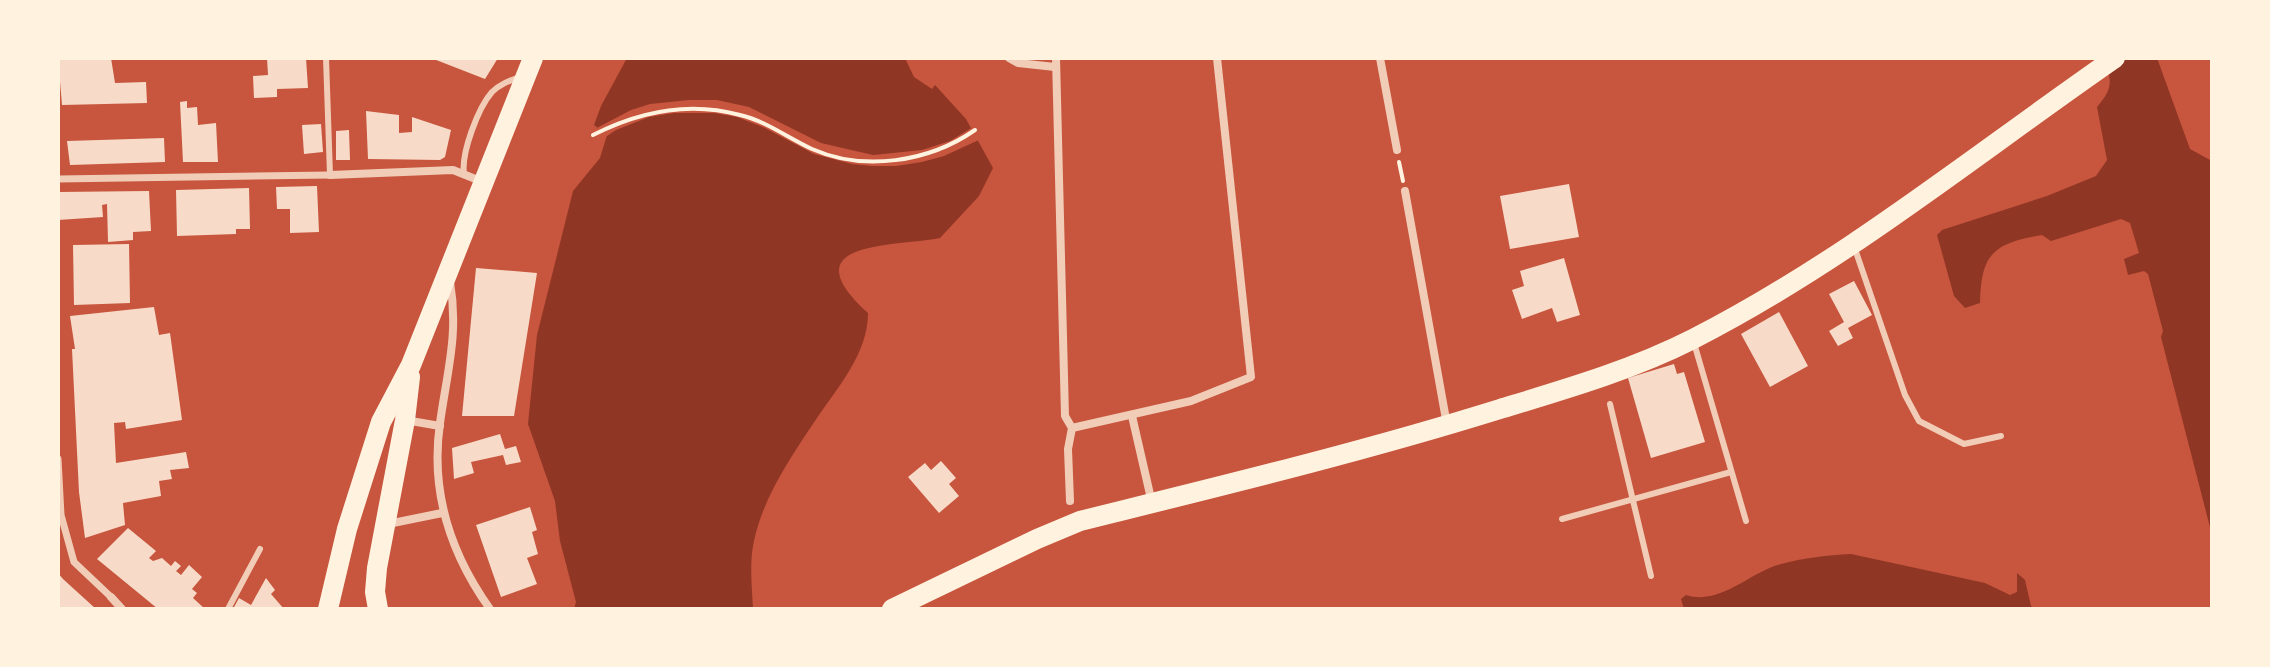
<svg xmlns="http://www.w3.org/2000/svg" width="2270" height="667" font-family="'DejaVu Sans',sans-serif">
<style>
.water{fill:#8f3625}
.pier{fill:#c8553d}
.building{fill:#f7dbc8}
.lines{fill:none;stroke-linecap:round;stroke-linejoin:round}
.path{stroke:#fff3e0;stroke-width:4}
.service{stroke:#f1ccb7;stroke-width:6}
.pedestrian{stroke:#f1ccb7;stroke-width:7}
.minor{stroke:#f1ccb7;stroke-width:8}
.primary{stroke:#fff3e0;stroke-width:20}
</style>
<rect width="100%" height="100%" fill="#c8553d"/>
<g class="water">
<path d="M627,58H905L914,77L932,89L935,85L966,119L993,168L979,196L940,238C894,247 788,240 868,313C868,354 837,388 815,421C790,458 763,498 754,541C749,563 752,587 753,609H574L576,602L560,541L555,501L528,424L537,335L573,191L600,158L607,135L594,125L601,106Z"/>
<path d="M2105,58H2157L2190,149L2212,161V535L2161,337L2163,331L2148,274L2144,271L2128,275L2124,259L2139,253L2130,223L2121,219L2051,241L2042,235C1994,243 1981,253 1980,303L1965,308L1954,296L1937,235L1942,230L2047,196L2096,176L2107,160L2097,107C2114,87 2111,82 2105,58Z"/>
<path d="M1851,554L1985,583L2010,595L2017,592V573L2025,580L2031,606L2035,609H1684L1681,599L1686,595C1720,606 1750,572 1781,564C1803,558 1828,555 1851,554Z"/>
</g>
<polygon class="pier" points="689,100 717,100 749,107 821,143 873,155 922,150 950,141 973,127 981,139 944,156 922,162 896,166 872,166 852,164 814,154 765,128 737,117 714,113 674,113 649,117 616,130 601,140 602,136 593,130 631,110 650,104"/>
<g class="building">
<polygon points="58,58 111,58 115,83 146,82 147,103 62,105"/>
<polygon points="267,58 306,58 308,88 277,89 277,97 254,98 253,76 268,75"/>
<polygon points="431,58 498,58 485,79"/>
<polygon points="187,101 187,108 197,107 198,125 216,123 218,162 183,162 180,102"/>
<polygon points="366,111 399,115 399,133 412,132 412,117 451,130 445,157 440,160 368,159"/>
<polygon points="321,124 323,152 304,154 302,125"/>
<polygon points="349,130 350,160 336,160 336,131"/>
<polygon points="164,138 165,162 70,165 67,141"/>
<polygon points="1569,184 1579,237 1510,249 1500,196"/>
<polygon points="317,186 319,232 290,233 290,209 277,209 276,187"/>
<polygon points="249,188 250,229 236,229 236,234 177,236 176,190"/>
<polygon points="149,191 151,231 133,232 133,240 108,242 107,204 102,205 103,217 58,220 58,192"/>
<polygon points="129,244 130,303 74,305 73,245"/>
<polygon points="1564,258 1580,315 1557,322 1552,308 1522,319 1512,290 1524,286 1520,271"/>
<polygon points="476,268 537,273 514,416 462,416"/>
<polygon points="1854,281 1872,315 1848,328 1853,338 1838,346 1829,331 1844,322 1829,294"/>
<polygon points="154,307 159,335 170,333 182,420 126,429 125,422 114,423 116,463 186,452 189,468 170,470 172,479 159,481 161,496 123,503 125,525 85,538 79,492 72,349 75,349 70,316"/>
<polygon points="1779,312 1808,366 1770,387 1741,334"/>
<polygon points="1674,364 1677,374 1684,372 1705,442 1651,458 1628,378"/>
<polygon points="500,434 505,449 516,446 521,462 506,465 503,455 471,462 474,473 454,479 452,448"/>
<polygon points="941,461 956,478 949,484 959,496 939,513 908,477 925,463 931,470"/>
<polygon points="530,507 537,530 532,532 538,554 527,558 537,584 501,597 476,525"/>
<polygon points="128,528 156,551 149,558 153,561 162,558 171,566 175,561 181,566 176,571 181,575 189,565 202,577 192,589 197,593 193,598 205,609 158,609 97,559"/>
<polygon points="58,573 63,579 96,609 58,609"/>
<polygon points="266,578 275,590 271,594 284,609 233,609 239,598 251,605"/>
</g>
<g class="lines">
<g class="path">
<path d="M593,135C640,111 689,101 740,115C766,121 788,138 812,149C864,172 929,162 975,130"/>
<polyline points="1399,162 1403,181"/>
</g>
<g class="service">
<polyline points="326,58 330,175"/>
<path d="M464,174C461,153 478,108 492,92C500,84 509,81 520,77"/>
<polyline points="1855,249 1905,395 1919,421 1964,444 2001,436"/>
<polyline points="1694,343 1746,521"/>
<polyline points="1610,404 1651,576"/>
<polyline points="1562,519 1731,472"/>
<polyline points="228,609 260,549"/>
</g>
<g class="pedestrian">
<polyline points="58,179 330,175"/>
<polyline points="58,459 61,515 74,562 111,597"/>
</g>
<g class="minor">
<polyline points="1009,58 1018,63 1055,67"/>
<polyline points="1056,58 1065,416 1072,428 1068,449 1070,501"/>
<polyline points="1380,58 1397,150"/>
<polyline points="330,175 453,170 483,182"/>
<polyline points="1405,191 1447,425"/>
<path d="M450,282C459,334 447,372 440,423C430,492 450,553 490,609"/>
<polyline points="1132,416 1152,503"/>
<polyline points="405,420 440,426"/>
<polyline points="1072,428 1191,401 1251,377 1217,58"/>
<polyline points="388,524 442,513"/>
<polyline points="111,597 122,609"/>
</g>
<g class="primary">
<polyline points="328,609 347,529 381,422 411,365 533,58"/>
<polyline points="378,609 375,592 377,568 405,420 410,377"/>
<path d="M892,609L1037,539L1080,521C1221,486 1362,452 1500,409C1566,389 1632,370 1693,339C1844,262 1976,154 2115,58"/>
</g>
</g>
<rect width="2270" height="667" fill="none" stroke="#fff3e0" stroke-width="120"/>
</svg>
